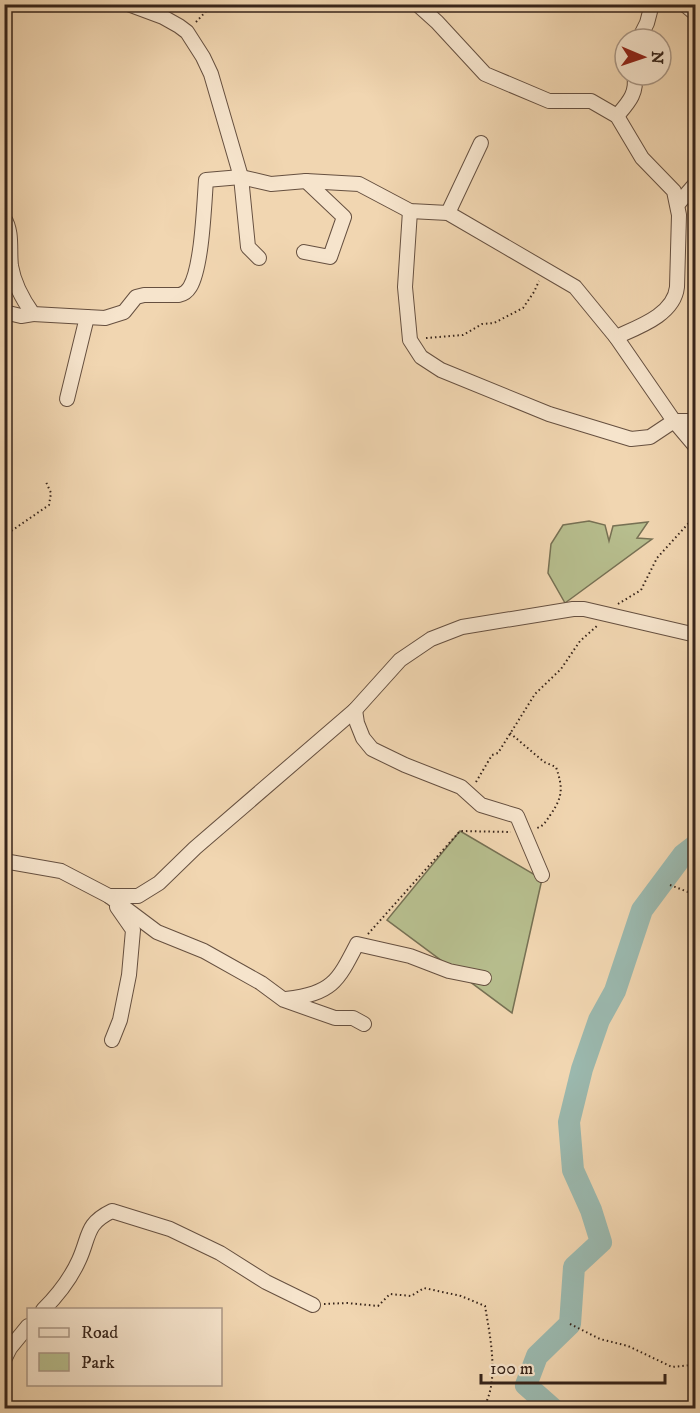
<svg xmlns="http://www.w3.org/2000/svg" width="700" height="1413" font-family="'IM FELL DW Pica',serif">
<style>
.green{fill:#b7be8e;stroke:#777154;stroke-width:1.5}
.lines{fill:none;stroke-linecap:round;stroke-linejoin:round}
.river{stroke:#9bb9af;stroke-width:22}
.minor-casing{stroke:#665040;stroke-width:16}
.path{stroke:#37241a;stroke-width:2;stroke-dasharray:1.5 3;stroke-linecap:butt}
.minor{stroke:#f6e4cc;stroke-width:14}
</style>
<rect width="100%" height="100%" fill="#f1d6b1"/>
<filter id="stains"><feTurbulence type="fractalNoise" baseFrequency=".00333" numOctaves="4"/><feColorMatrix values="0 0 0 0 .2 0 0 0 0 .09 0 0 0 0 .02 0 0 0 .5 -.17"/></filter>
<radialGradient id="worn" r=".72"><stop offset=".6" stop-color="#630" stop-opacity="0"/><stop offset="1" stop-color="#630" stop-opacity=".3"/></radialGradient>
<g class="green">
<polygon points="589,521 605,525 609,541 613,526 648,522 637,538 652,539 565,603 548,573 551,544 563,525"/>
<polygon points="460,831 542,879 512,1013 387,920"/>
</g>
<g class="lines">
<polyline class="river" points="552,1408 526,1385 537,1356 570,1324 574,1267 601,1242 591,1210 573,1170 569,1122 582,1069 599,1020 615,991 642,910 683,855 696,845"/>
<defs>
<g id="minor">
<polyline points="128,4 163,17 179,26 187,32 203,57 211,74 241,177 248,247 259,258"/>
<path d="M417,4L437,22L485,74L549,101H591L617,116L642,158L674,191L679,215L677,287C674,315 638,327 616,337"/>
<polyline points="684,4 696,14"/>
<polyline points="639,39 647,23 652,4"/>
<path d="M617,116C628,103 638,93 634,75"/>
<polyline points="678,204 696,183"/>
<polyline points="410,211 405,287 410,340 421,357 441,370 549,414 631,439 650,437 674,421 696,421"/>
<polyline points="448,213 481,143"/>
<path d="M4,218C13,232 9,250 11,266C14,284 23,300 33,314L105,318L124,312L136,297L144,295H179C184,294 187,292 190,287C202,267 204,206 206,180L241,177L271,184L306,181L359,184L410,211L448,213L575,287L616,337L674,421L696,447"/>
<polyline points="304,252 330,257 344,217 306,181"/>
<polyline points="4,312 21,316 33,314"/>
<polyline points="67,399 87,317"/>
<polyline points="355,710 357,723 363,738 372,749 405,765 461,787 481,805 517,816 542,875"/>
<polyline points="4,861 61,871 109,896 157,932 204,951 261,983 284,1000 335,1018 353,1018 364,1024"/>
<polyline points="109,896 138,896 159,883 195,848 355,710 400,660 431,639 462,627 573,609 584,609 696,635"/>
<path d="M286,999C332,993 337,983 357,944L410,956L449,971L484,978"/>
<polyline points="112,1040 120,1020 129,975 133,930 117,907"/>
<path d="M43,1310C58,1295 70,1280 79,1260C90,1236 85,1224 112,1211L170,1229L220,1253L266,1282L313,1305"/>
<polyline points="4,1360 10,1348 28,1326"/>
</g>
</defs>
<use href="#minor" class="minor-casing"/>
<g class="path">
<polyline points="196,22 211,6 233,9 234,4"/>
<polyline points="426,338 463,335 482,324 494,323 523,308 534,292 539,281"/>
<polyline points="4,536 49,505 51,493 46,482"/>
<polyline points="618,604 641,590 657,558 696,515"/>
<path d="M510,733L544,762L556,767C563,788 563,796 551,814C546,821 544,826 537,828"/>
<polyline points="476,782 492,755 498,753 535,694 561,669 580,641 598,625"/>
<polyline points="670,885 696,895"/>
<polyline points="368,934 460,831 511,832"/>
<path d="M324,1304L347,1303L378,1306L390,1294L411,1296L424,1288L461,1296L485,1306C490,1336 500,1382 483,1408"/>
<polyline points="570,1324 600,1339 628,1346 672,1367 692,1365 696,1361"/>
</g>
<use href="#minor" class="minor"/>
</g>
<rect width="700" height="1413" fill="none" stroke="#f1d6b1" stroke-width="24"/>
<rect x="6" y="6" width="688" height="1401" fill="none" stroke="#37241a" stroke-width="3"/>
<rect x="12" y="12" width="676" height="1389" fill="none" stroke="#37241a" stroke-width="1.5"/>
<rect x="27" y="1308" width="195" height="78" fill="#f6e4cc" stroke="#aa9785" stroke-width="1.5"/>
<rect x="39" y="1328" width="30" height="9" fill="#f6e4cc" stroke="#aa9785" stroke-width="1.5"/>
<text x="81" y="1338" font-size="18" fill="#37241a">Road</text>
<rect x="39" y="1353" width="30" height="18" fill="#b7be8e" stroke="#aa9785" stroke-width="1.5"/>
<text x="81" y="1368" font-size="18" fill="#37241a">Park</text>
<g transform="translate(643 57) rotate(92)"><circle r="28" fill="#f6e4cc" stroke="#aa9785" stroke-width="1.5"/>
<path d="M0-4.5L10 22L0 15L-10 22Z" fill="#8f2418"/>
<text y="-9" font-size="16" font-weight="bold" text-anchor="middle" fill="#37241a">N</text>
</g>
<path d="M481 1374v9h184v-9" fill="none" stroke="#37241a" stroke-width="3"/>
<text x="490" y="1374" font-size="18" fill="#37241a" stroke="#f6e4cc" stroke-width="4.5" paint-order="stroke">100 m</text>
<rect width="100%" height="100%" filter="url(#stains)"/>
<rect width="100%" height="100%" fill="url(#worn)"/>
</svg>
